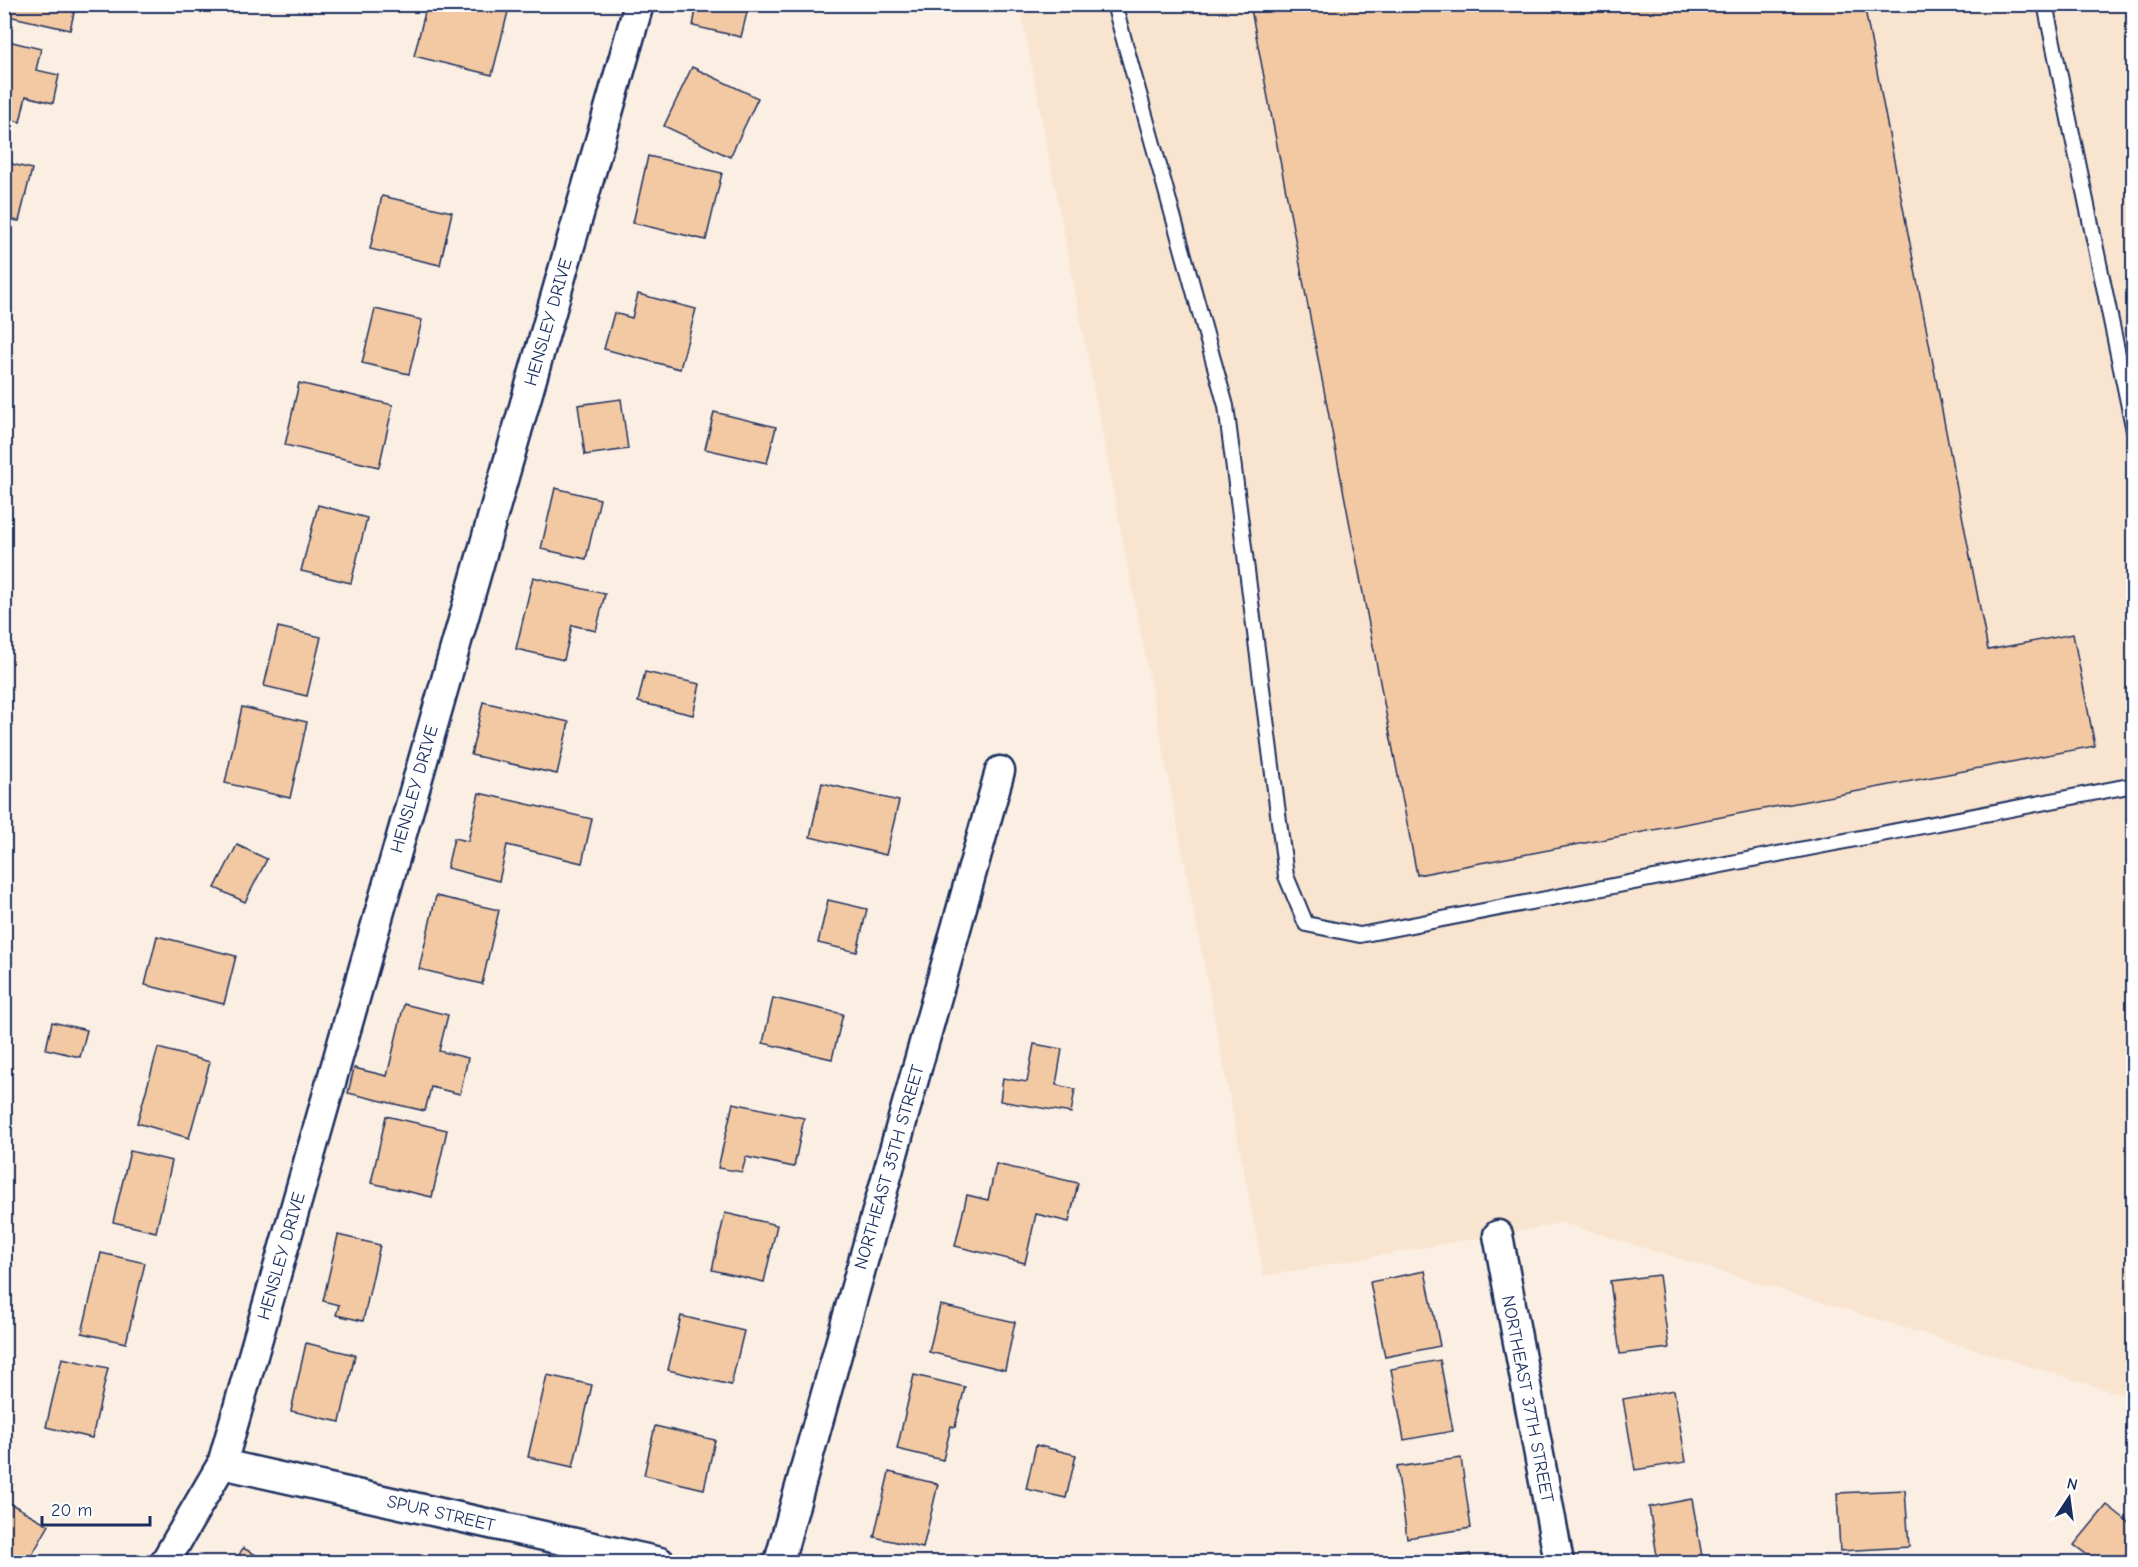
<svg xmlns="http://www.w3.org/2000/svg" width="2138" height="1567" font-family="'Comic Neue',sans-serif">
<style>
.built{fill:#f9e4d0}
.building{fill:#f3c9a3;stroke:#1b2f5e;stroke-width:1.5}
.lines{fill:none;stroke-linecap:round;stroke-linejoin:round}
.lane-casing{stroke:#1b2f5e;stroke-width:18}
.street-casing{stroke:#1b2f5e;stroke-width:33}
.lane{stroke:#fff;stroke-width:14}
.street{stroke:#fff;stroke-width:28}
.labels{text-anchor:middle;stroke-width:4.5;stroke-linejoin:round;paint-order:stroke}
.street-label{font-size:18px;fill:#1b2f5e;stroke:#fff}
</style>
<rect width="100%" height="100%" fill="#fbefe3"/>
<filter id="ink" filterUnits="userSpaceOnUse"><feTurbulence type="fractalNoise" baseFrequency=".0167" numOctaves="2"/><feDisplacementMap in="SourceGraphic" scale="12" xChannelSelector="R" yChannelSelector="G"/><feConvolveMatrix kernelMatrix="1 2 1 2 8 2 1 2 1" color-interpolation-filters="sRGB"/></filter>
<g filter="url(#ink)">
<polygon class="built" points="1020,5 2133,5 2133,1398 1563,1223 1264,1276"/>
<g class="building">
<polygon points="7,4 76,4 70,30 4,15"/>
<polygon points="427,4 510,4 492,75 414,56"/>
<polygon points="697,4 749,4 741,37 693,26"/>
<polygon points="1250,4 1864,4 1988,650 2073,634 2095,746 1417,875"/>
<polygon points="4,40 41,49 36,70 59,75 53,103 26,96 20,122 4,118"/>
<polygon points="692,67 758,98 730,157 664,126"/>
<polygon points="648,156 722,173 706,240 633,223"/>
<polygon points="4,162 32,169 19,221 4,218"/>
<polygon points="382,196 452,212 440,265 370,249"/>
<polygon points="638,294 696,309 680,369 604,349 614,313 632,318"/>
<polygon points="375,309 422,320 409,374 362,363"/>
<polygon points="299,383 393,405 379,467 285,445"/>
<polygon points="621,399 628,449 585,455 578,405"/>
<polygon points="714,412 776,427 767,463 705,449"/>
<polygon points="555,488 600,499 586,559 541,549"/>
<polygon points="318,505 367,518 351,583 301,571"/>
<polygon points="533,577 605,594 596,631 572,625 564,660 516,649"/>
<polygon points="278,627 321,637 307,696 264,686"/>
<polygon points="645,672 700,684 693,715 638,702"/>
<polygon points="483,702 569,722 557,774 471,755"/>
<polygon points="242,707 307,722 290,798 225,783"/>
<polygon points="822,783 899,801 886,855 810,837"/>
<polygon points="479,793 592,819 582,863 507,845 499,881 447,868 454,838 468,841"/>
<polygon points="237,845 267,859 245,902 215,888"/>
<polygon points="436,896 499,910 482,984 419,969"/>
<polygon points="828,900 867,909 857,952 818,943"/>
<polygon points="157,936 236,956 224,1004 145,985"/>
<polygon points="773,998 843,1014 832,1059 763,1043"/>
<polygon points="404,1004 448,1015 439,1051 468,1058 460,1094 431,1087 425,1111 348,1093 354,1068 387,1076"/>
<polygon points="52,1022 87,1030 80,1057 46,1049"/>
<polygon points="1034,1044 1062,1049 1056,1085 1075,1089 1071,1113 1000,1101 1003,1078 1027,1082"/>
<polygon points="158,1048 210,1062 189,1138 137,1123"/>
<polygon points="733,1103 804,1118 794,1167 746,1157 742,1172 718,1168"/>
<polygon points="386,1116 447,1130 432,1197 371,1183"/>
<polygon points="130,1151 172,1161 156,1232 113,1222"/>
<polygon points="996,1164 1078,1183 1069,1222 1036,1214 1025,1263 955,1246 967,1195 988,1200"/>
<polygon points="725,1213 777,1225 764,1282 712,1270"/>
<polygon points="338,1235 380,1245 363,1321 336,1315 339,1305 323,1301"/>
<polygon points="101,1253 145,1263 126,1343 82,1333"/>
<polygon points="1425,1271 1440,1346 1385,1357 1370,1282"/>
<polygon points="1659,1275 1669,1348 1620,1354 1610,1281"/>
<polygon points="940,1305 1015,1322 1005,1370 929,1352"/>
<polygon points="681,1316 744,1331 731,1385 668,1370"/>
<polygon points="306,1343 355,1355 340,1422 291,1411"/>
<polygon points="62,1358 108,1368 92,1438 46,1427"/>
<polygon points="1440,1360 1453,1431 1404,1440 1391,1369"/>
<polygon points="547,1375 592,1385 573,1467 528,1457"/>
<polygon points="914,1375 965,1387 955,1427 951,1426 943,1460 897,1449"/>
<polygon points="1674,1390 1686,1462 1635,1470 1623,1399"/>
<polygon points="655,1426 715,1440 704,1489 644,1475"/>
<polygon points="1036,1445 1076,1455 1066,1498 1026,1489"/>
<polygon points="1461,1458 1471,1528 1407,1538 1397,1467"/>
<polygon points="889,1472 938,1484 923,1548 874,1537"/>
<polygon points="1905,1490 1909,1547 1840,1551 1837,1493"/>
<polygon points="1692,1499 1703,1562 1658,1562 1649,1507"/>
<polygon points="4,1500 49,1525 28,1562 4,1562"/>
<polygon points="2107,1505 2134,1526 2134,1562 2097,1562 2074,1545"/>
<polygon points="243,1548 269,1562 235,1562"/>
<polygon points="1470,1554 1472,1562 1438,1562"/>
</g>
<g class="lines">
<defs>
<g id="lane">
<polyline points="1114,4 1226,406 1286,876 1306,924 1360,935 2134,785"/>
<polyline points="2045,4 2134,431"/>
</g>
<g id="street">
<polyline points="1498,1235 1559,1562"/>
<polyline points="222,1464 660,1562"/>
<polyline points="165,1562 222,1464 639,4"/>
<polyline points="779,1562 1000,771"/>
</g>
</defs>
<use href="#lane" class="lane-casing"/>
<use href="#street" class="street-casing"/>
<use href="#lane" class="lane"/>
<use href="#street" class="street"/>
</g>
</g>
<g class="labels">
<g class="street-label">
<text transform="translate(548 322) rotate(-74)" y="6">HENSLEY DRIVE</text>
<text transform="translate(414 789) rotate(-74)" y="6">HENSLEY DRIVE</text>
<text transform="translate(889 1167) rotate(-74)" y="6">NORTHEAST 35TH STREET</text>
<text transform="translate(281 1256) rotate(-74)" y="6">HENSLEY DRIVE</text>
<text transform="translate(1528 1399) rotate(79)" y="6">NORTHEAST 37TH STREET</text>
<text transform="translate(441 1513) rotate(13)" y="6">SPUR STREET</text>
</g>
</g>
<rect width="2138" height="1567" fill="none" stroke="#fff" stroke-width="24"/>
<rect x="12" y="12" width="2114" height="1543" fill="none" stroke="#1b2f5e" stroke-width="2" filter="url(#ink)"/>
<g transform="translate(2069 1498) rotate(13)" stroke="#ffffff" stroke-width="4.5" paint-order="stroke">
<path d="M0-4.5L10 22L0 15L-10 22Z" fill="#1b2f5e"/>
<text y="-9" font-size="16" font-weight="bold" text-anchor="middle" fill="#1b2f5e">N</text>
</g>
<path d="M42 1516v9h108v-9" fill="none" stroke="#1b2f5e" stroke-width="3"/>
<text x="51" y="1516" font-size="18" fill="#1b2f5e" stroke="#ffffff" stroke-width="4.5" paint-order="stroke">20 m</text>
</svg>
